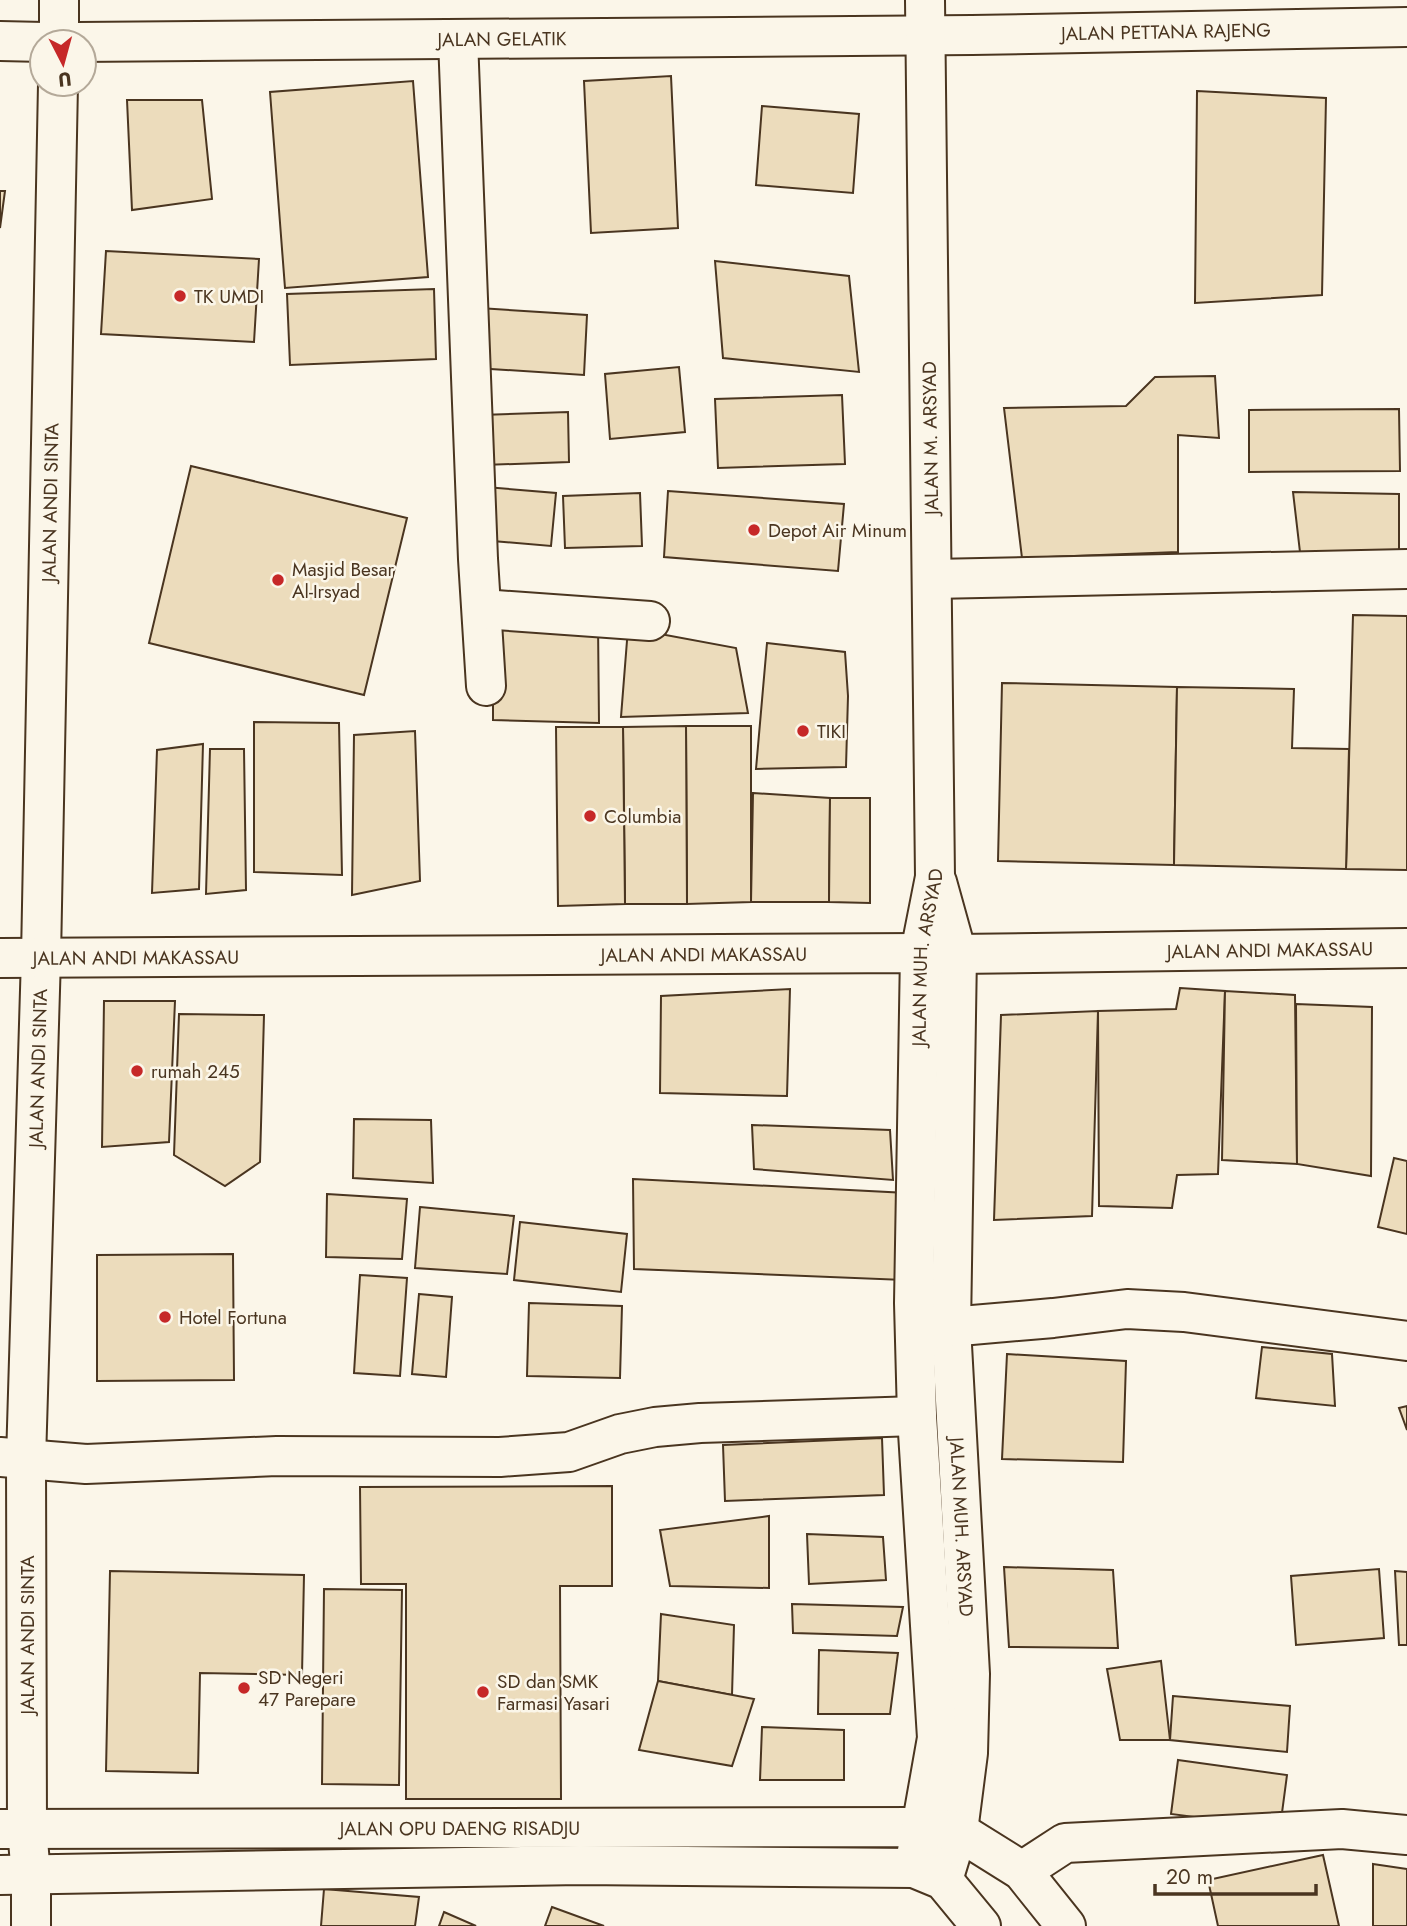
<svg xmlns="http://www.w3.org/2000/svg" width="1407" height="1926" font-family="Jost,sans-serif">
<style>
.building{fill:#ecdcbc;stroke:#4a3520;stroke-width:2}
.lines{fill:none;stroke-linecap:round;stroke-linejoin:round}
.minor-casing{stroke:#4a3520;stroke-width:42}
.tertiary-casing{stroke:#4a3520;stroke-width:42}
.minor{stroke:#fbf6e9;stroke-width:38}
.tertiary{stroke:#fbf6e9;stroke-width:38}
.poi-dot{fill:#c62828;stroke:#fbf6e9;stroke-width:2.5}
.labels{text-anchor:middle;stroke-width:5;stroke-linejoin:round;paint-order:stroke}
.street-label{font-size:19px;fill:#4a3520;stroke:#fbf6e9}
.poi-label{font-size:19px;fill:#4a3520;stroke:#fbf6e9;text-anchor:start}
</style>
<rect width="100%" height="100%" fill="#fbf6e9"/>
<g class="building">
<polygon points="671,76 678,228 591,233 584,81"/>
<polygon points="413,81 428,277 285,288 270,92"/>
<polygon points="1197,91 1326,98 1322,295 1195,303"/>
<polygon points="127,100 202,100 212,199 132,210"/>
<polygon points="762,106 859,114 853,193 756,185"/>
<polygon points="0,191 5,191 0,228"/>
<polygon points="106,251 259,259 254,342 101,334"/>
<polygon points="715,261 849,276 859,372 723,358"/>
<polygon points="434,289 436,359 290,365 287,294"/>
<polygon points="479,308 587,315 584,375 475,368"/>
<polygon points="679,367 685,432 610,439 605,374"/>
<polygon points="1215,376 1219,438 1178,435 1178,552 1022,558 1004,408 1126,406 1155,377"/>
<polygon points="842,395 845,464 718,468 715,399"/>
<polygon points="1399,409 1400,471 1249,472 1249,410"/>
<polygon points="568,412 569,462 483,465 481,415"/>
<polygon points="191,466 407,518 364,695 149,643"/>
<polygon points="485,487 556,493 551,546 481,540"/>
<polygon points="668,491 844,504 838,571 664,557"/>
<polygon points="1293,492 1399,494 1399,558 1300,552"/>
<polygon points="640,493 642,546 565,548 563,496"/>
<polygon points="1353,615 1407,616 1407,870 1346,869"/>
<polygon points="598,623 599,723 493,720 493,629"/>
<polygon points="628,628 736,648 748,713 621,717"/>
<polygon points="767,643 845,652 848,696 846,767 756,769"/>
<polygon points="1002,683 1177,687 1174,865 998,861"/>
<polygon points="1177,687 1294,689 1292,748 1349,749 1346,869 1174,865"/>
<polygon points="254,722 339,723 342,875 254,872"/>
<polygon points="686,726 751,726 751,902 687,904"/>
<polygon points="686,726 687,904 625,904 623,727"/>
<polygon points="556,727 623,727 625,904 558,906"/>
<polygon points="415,731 420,881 352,895 354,735"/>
<polygon points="203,744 199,889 152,893 157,750"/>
<polygon points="210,749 244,749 246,890 206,894"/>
<polygon points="753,793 830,798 829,902 751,902"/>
<polygon points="830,798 870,798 870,903 829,902"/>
<polygon points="1180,988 1225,991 1218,1174 1177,1175 1172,1208 1099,1206 1098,1011 1176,1009"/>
<polygon points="790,989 787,1096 660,1093 661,996"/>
<polygon points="1225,991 1295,995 1297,1164 1222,1160"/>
<polygon points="104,1001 175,1001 169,1142 102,1147"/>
<polygon points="1296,1004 1372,1007 1371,1176 1297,1164"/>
<polygon points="1098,1011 1092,1216 994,1220 1001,1015"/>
<polygon points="179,1014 264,1015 260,1162 225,1186 174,1155"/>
<polygon points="354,1119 431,1120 433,1183 353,1178"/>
<polygon points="752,1125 890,1130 893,1180 754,1169"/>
<polygon points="1394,1158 1407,1161 1407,1234 1378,1227"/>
<polygon points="633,1179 907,1193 904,1280 634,1269"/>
<polygon points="327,1194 407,1199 402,1259 326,1257"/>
<polygon points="420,1207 514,1216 507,1274 415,1268"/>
<polygon points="520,1222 627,1234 621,1292 514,1280"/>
<polygon points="233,1254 234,1380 97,1381 97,1255"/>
<polygon points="360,1275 407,1278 400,1376 354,1373"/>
<polygon points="419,1294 452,1297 446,1377 412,1374"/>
<polygon points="529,1303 622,1306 620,1378 527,1376"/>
<polygon points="1262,1347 1332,1354 1335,1406 1256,1398"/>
<polygon points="1007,1354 1126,1361 1123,1462 1002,1459"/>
<polygon points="1407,1406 1407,1430 1399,1408"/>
<polygon points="882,1438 884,1495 725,1501 723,1445"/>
<polygon points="612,1486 612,1586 560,1586 561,1799 406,1799 406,1584 361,1584 360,1487"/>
<polygon points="769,1516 769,1588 670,1586 660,1530"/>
<polygon points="807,1534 883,1537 886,1580 809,1584"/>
<polygon points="1004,1567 1113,1570 1118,1648 1009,1647"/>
<polygon points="1379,1569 1384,1638 1296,1645 1291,1576"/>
<polygon points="110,1571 304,1575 302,1675 200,1673 198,1773 106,1771"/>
<polygon points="1395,1571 1407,1572 1407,1645 1399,1645"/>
<polygon points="324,1589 402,1590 399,1785 322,1784"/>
<polygon points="792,1604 903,1607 897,1636 793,1633"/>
<polygon points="661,1614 734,1625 732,1695 658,1681"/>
<polygon points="819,1650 898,1653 890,1714 818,1714"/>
<polygon points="1161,1661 1170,1740 1120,1740 1107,1669"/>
<polygon points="658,1681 754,1699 732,1766 639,1750"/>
<polygon points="1173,1696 1290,1706 1287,1752 1170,1740"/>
<polygon points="762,1727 844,1730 844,1780 760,1780"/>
<polygon points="1178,1760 1287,1775 1280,1828 1171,1814"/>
<polygon points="1323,1855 1339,1926 1218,1926 1208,1880"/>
<polygon points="1373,1864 1407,1869 1407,1926 1373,1926"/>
<polygon points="324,1889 419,1897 415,1926 321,1926"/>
<polygon points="552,1907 604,1926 545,1926"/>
<polygon points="444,1912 476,1926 439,1926"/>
</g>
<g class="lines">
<defs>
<g id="minor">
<polyline points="458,39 478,559 486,686"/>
<polyline points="0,41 44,42"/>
<polyline points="59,42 59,0"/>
<path id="s1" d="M78,42L972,35L1407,27"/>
<polyline points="932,579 1407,569"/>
<polyline points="482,609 650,621"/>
<path id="s2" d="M937,882L957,954L951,1327L970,1674L968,1753L958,1831L943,1880"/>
<polyline points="926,1329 1053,1318 1127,1309 1184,1312 1407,1341"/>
<polyline points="0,1457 86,1464 277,1456 500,1457 569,1452 620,1434 655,1427 700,1423 917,1416"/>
<path id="s3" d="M0,1829L922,1827L958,1831L1022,1871L1066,1926"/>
<path id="s4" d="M914,1868L937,1738L917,1416L914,1303L920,953L935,877L925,0"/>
<polyline points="1022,1871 1065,1843 1342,1829 1407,1835"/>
<polyline points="0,1875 580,1865 914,1868 943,1880 981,1926"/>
<path id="s5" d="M31,1926V1875L27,1829L26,1460L41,957L58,84"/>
</g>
<g id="tertiary">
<path id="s6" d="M0,958L920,953L957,954L1407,948"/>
</g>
</defs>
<use href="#minor" class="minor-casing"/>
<use href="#tertiary" class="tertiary-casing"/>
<use href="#minor" class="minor"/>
<use href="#tertiary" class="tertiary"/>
</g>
<g class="poi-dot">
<circle cx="180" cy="296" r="7"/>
<circle cx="754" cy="530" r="7"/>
<circle cx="278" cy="580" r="7"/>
<circle cx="803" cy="731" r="7"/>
<circle cx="590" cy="816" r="7"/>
<circle cx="137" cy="1071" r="7"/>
<circle cx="165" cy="1317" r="7"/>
<circle cx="244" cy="1688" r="7"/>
<circle cx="483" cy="1692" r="7"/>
</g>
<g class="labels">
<g class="street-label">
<text dy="7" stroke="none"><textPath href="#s1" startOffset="1088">JALAN PETTANA RAJENG</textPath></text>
<text dy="7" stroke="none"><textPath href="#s1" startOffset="424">JALAN GELATIK</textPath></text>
<text transform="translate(930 438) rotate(-91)" y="7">JALAN M. ARSYAD</text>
<text dy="7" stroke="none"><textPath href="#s5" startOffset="1424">JALAN ANDI SINTA</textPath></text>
<text dy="7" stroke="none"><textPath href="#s6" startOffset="1270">JALAN ANDI MAKASSAU</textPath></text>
<text dy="7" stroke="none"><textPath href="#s6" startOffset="704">JALAN ANDI MAKASSAU</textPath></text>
<text dy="7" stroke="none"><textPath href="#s6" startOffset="136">JALAN ANDI MAKASSAU</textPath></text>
<text dy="7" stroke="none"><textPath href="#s4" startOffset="914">JALAN MUH. ARSYAD</textPath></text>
<text dy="7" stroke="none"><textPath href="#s5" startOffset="858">JALAN ANDI SINTA</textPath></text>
<text dy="7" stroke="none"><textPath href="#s2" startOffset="648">JALAN MUH. ARSYAD</textPath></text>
<text transform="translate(27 1635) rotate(-90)" y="7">JALAN ANDI SINTA</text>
<text dy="7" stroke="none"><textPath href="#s3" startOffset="460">JALAN OPU DAENG RISADJU</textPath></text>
</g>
<g class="poi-label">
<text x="194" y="303">TK UMDI</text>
<text x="768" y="537">Depot Air Minum</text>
<text x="292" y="576">Masjid Besar<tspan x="292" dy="22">Al-Irsyad</tspan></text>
<text x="817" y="738">TIKI</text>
<text x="604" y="823">Columbia</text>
<text x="151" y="1078">rumah 245</text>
<text x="179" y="1324">Hotel Fortuna</text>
<text x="258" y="1684">SD Negeri<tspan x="258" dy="22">47 Parepare</tspan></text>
<text x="497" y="1688">SD dan SMK<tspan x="497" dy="22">Farmasi Yasari</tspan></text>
</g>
</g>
<g transform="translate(63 63) rotate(174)"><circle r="33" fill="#fbf6e9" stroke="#b4a999" stroke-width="2"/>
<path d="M0-5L12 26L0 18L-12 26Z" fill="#c62828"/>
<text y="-10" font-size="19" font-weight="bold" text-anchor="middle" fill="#4a3520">U</text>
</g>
<path d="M1155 1884v10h161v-10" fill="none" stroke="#4a3520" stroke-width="3.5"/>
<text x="1166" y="1884" font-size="21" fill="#4a3520" stroke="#fbf6e9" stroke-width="5" paint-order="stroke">20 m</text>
</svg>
